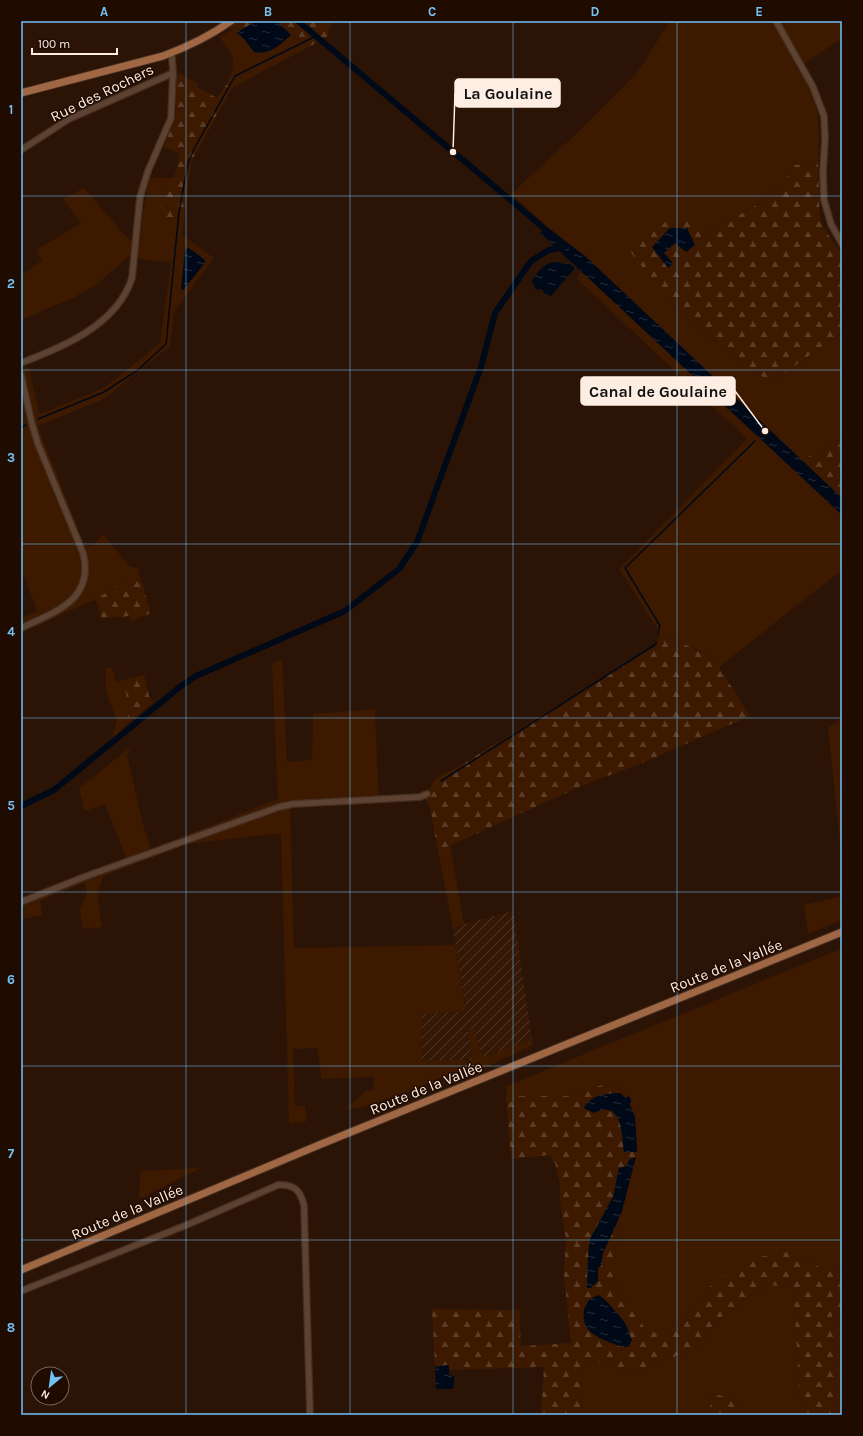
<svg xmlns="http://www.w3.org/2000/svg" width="863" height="1436" font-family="Karla,sans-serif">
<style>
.industrial{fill:url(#industrial-furrows)}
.green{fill:#3d1900}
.forest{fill:url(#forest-firs);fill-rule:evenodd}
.water{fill:url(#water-ripples)}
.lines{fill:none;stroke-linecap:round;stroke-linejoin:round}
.stream{stroke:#000917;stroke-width:1.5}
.canal{stroke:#000917;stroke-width:6}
.minor-casing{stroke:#442e21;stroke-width:8}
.major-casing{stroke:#442e21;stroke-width:9}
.minor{stroke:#5d4231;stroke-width:5.5}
.major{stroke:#9f6743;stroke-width:7}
.grid{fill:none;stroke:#73c1f5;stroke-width:1;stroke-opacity:0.55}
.labels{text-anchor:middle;stroke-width:3;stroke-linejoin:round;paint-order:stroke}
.street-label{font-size:15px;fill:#feede3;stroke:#200b01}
.leader{fill:none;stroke:#feede3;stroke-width:1.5}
.callout-dot{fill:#feede3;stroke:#200b01;stroke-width:1.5}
.callout{fill:#feede3;stroke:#feede3;stroke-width:1.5}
.callout-label{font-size:16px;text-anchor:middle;font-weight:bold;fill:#111}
.neatline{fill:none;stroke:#73c1f5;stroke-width:1.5}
.grid-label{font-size:13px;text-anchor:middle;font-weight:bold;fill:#73c1f5}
</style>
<defs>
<pattern id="industrial-furrows" width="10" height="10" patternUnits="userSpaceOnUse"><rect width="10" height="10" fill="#341805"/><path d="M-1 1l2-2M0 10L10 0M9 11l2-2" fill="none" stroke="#523a29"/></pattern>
<pattern id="forest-firs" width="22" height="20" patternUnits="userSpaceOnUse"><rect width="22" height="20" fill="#3d1900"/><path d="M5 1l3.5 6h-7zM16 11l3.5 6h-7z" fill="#5a3b25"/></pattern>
<pattern id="water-ripples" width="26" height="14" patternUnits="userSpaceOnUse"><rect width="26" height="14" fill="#000917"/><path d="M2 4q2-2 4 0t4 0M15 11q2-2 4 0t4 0" fill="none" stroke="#262d39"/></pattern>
</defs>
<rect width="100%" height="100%" fill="#2b1406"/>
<polygon class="industrial" points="513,911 532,1039 483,1057 471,1029 468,1031 473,1060 421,1061 422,1014 466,1011 453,929 464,924"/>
<g class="green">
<path d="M670,21H842V38L807,62L796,67C800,73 806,81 810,88C820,112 820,138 818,163L794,165L785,182L762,202L703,235L665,297L699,329L771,383L842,332V439L802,460L586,257L551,230L511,194L578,132L622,88L639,70Z"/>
<path d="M231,30C242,33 248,43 254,52L274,49L291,35L303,45L305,49L232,88L226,85C231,77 236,62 231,53C228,47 223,42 219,37Z"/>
<polygon points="150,178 163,178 161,200 162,218 184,219 182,235 214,258 174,312 170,346 104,399 38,426 84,544 87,546 93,546 103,534 129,566 138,568 141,579 115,587 94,600 21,633 21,618 37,611 21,567 21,368 28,366 40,414 104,388 160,343 171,263 128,257 97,284 75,297 21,320 21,276 42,260 36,250 81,223 63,199 84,188 129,240 140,242 144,205"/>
<polygon points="581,271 842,515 842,570 719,667 706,654 701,651 660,633 619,569 747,439 577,279"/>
<polygon points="282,659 287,762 312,760 313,714 375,709 375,711 379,803 290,807 294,948 455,945 466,1011 422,1014 421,1061 473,1060 468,1030 472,1029 483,1057 532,1039 533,1045 487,1067 443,1076 415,1089 363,1107 346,1109 367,1090 374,1090 373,1077 322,1079 317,1048 293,1049 295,1106 305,1106 307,1121 289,1124 281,833 187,844 104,876 97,893 102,927 83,929 80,911 87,891 84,883 40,901 43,915 21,920 21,899 126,858 105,804 85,811 79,788 131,747 127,755 143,825 151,849 278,799 272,664"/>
<polygon points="112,667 116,682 123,680 129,708 126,725 114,737 113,734 117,722 106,691 106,668"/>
<polygon points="842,717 842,861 828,728"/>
<polygon points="450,845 464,924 453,929 438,851"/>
<polygon points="842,896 842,920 808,934 804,905"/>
<polygon points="842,948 842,1272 830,1271 809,1263 792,1260 706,1290 694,1313 680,1326 648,1333 618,1288 613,1274 613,1257 620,1234 614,1230 622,1211 637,1152 635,1117 630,1105 631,1100 629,1096 619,1087 605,1084 568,1096 506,1096 507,1086"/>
<polygon points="201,1168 139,1199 140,1171"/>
<polygon points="767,1285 793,1287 801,1415 738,1415 737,1398 711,1394 710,1415 580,1415 581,1375 589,1361 603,1363 620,1370 636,1372 706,1344 713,1324 749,1296 765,1291"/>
<polygon points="832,1311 842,1316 842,1415 837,1415"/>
</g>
<g class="forest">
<polygon points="226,21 257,21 237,32 231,30"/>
<polygon points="276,21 333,21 331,23 327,37 305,49 303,45"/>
<polygon points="179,73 198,84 197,87 217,98 226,85 232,88 191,162 184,219 162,218 161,200 163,178 174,178 179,159 178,153 164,147 176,114 176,74"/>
<polygon points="818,163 820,221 833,242 842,253 842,332 771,383 699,329 665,297 629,250 656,225 689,215 703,235 762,202 785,182 794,165"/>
<polygon points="842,439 842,498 802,460"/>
<polygon points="141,579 151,613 131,621 129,616 101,619 97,602 94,600 115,587"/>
<polygon points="660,633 706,654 719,667 750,716 642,763 581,786 438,851 430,807 425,798 435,779 456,768 656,646"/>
<polygon points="144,675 149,696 153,702 126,725 129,708 123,680"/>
<path d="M605,1084L619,1087L629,1096L594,1113C598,1111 603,1109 607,1110C623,1111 623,1140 624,1151L637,1152L636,1157L629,1160L627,1166L619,1168L613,1197L590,1239L587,1288L598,1268L601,1265L603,1253L614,1230L620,1234L613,1257V1274L618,1288L648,1333L680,1326L694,1313L706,1290L725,1274L754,1258L790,1251L792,1260L809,1263L830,1271L842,1272V1316L832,1312L837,1415H801L793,1287L767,1285L765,1291L749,1296L713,1324L706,1344L636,1372L620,1370L603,1363L589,1361L581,1375L580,1415H541L544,1367L449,1370V1365L435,1366L432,1309L519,1310L521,1346L571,1343L564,1275L566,1239L560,1201V1185L555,1163L549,1155L511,1159L506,1096H568ZM599,1295L606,1301L624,1321L632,1340L621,1347L592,1333Z"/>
<polygon points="711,1394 737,1398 738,1415 710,1415"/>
</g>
<g class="water">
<path d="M257,21H276L291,35C279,45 271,55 254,52L245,40L237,32Z"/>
<polygon points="670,228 687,228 695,245 686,252 675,243 664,253 673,263 668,268 652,247"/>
<polygon points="551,230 586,257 842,498 842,515 539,232"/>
<polygon points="189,248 205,260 205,263 183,290 181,289 185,249"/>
<path d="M553,262L570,264L575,268L551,296L544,293L542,289L536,290L532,281C537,272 543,265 553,262Z"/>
<path d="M620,1093L626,1098L629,1096L631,1100L630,1105L635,1117L637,1152H624C622,1140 623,1111 607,1110C603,1109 598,1111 594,1113L584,1108C591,1094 606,1094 620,1093Z"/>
<polygon points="636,1157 622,1211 603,1253 601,1266 598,1268 598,1281 591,1288 587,1288 588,1254 590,1239 613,1197 619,1168 627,1166 629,1160"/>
<path d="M599,1295C609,1303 621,1316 627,1327C629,1331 629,1336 632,1340L628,1347C618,1347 594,1337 588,1329C582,1321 582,1309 588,1302C590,1298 595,1297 599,1295Z"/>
<polygon points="449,1365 449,1375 454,1376 454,1386 452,1389 436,1389 435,1367"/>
</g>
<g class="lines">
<g class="stream">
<polyline points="38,419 104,392 138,370 166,344 179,212 188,163 194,149 235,76 316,36"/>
<polyline points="21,428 26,425"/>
<polyline points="658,633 660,626 625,568 755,441"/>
<polyline points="441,781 656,644 656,642"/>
</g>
<g class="canal">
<polyline points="298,21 552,235"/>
<polyline points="21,806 54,790 181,686 196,676 345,611 399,569 417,542 481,367 495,313 531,261 549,250 564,247"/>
</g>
<defs>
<g id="minor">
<polyline points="776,21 813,87 824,116 825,138 823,172 824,200 831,224 842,244"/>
<polyline points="21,150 69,119 173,73"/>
<path d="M21,363C63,347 117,325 132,278L140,197L148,171L171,118L173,73L172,58L170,53"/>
<path d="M21,375L32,424L38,444L83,553C95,600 55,612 21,628"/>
<polyline points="21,902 84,877 279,807 293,804 420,797 427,794"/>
<path d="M21,1291L189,1224L278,1185C294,1184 300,1190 304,1205L310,1415"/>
</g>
<g id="major">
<path d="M21,93L163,56C187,47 210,36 231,21"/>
<polyline points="21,1270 319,1145 842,932"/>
</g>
</defs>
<use href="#minor" class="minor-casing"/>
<use href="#major" class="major-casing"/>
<use href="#minor" class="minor"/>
<use href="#major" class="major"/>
</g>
<path class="grid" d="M186,21V1415M350,21V1415M513,21V1415M677,21V1415M21,196H842M21,370H842M21,544H842M21,718H842M21,892H842M21,1066H842M21,1240H842"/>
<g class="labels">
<g class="street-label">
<text transform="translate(102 93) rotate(-26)" y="5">Rue des Rochers</text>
<text transform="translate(726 966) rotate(-22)" y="5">Route de la Vallée</text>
<text transform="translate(426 1088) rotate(-22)" y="5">Route de la Vallée</text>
<text transform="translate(127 1212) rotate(-23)" y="5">Route de la Vallée</text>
</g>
</g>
<path class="leader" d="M453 152L455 93M765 431L735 391"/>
<g class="callout-dot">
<circle cx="453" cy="152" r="4"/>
<circle cx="765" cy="431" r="4"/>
</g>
<g class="callout">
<rect x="455" y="79" width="105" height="28" rx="4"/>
<rect x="581" y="377" width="154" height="28" rx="4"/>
</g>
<g class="callout-label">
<text x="508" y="99">La Goulaine</text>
<text x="658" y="397">Canal de Goulaine</text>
</g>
<rect width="863" height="1436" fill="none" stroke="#200b01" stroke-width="44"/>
<g transform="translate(50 1386) rotate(209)"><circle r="19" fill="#200b01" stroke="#79655b"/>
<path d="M0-3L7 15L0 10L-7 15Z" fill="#73c1f5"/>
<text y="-6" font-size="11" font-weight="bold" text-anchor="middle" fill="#feede3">N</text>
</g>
<path d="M32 48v6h85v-6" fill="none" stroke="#feede3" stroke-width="2"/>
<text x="38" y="48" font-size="12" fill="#feede3" stroke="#200b01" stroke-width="3" paint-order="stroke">100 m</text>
<rect x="22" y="22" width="819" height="1392" class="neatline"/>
<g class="grid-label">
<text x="104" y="16">A</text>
<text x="268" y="16">B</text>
<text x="432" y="16">C</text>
<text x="595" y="16">D</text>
<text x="759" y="16">E</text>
<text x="11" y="114">1</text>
<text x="11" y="288">2</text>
<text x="11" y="462">3</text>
<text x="11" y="636">4</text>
<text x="11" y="810">5</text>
<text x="11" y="984">6</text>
<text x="11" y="1158">7</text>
<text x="11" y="1332">8</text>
</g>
</svg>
